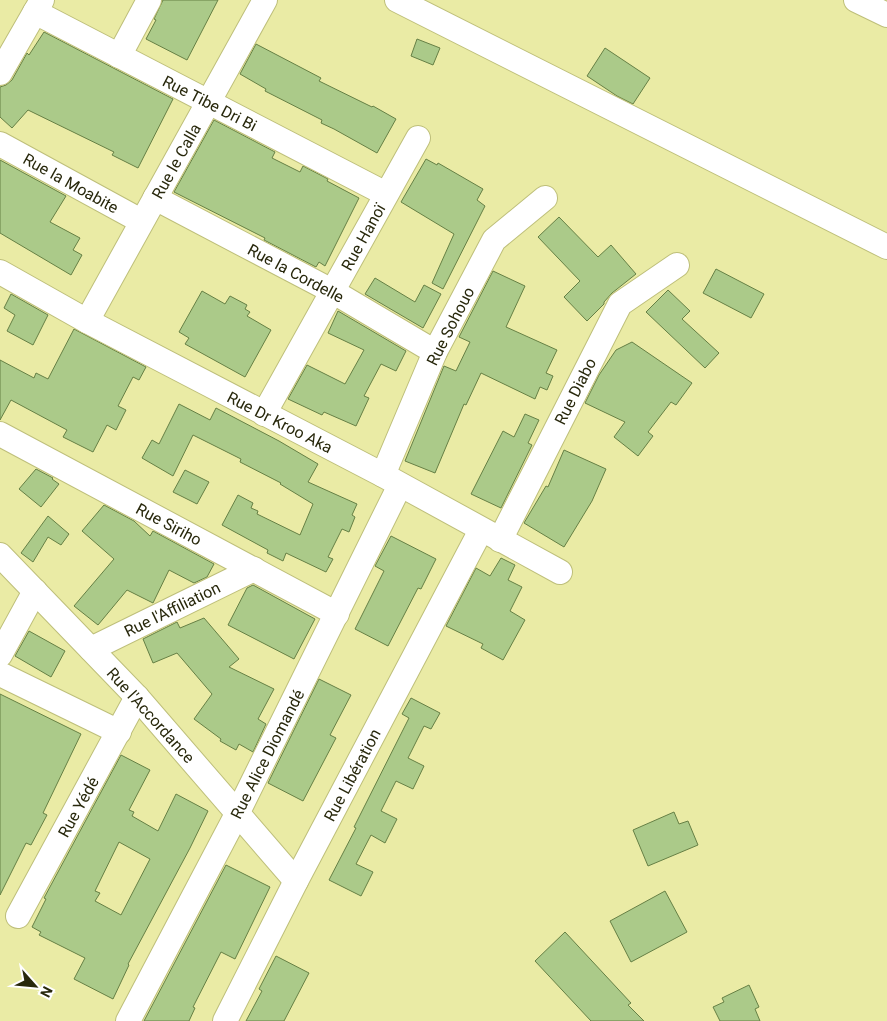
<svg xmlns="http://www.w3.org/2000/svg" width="887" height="1021" font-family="Roboto,sans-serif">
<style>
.building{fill:#abca89;stroke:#668045;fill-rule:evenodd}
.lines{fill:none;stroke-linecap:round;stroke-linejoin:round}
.minor-casing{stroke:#bebf7a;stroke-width:26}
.minor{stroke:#fff;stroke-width:24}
.labels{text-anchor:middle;stroke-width:4;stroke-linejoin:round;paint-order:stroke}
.street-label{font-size:16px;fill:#28280c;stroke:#fff}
</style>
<rect width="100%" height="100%" fill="#eaeba5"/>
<g class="building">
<polygon points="163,0 218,0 187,60 146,39 156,20 154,19"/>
<polygon points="44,32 173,99 138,168 112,155 114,152 28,110 12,128 0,117 0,87 6,85 12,80 27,53 29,55"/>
<polygon points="417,39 440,48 433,65 411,56"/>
<polygon points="256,44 321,78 319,81 372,107 373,106 396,119 377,153 334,129 321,123 322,120 265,91 266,89 240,74"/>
<polygon points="605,48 650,78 633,104 617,96 587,76"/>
<polygon points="214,120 275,152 272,158 300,172 303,166 328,179 327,181 359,198 325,266 319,262 316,267 264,240 265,238 174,192"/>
<polygon points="426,159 437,165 438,163 483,189 477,200 485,206 443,289 432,283 454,234 401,202"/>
<polygon points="0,160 66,196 50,222 80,238 73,250 82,255 71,275 0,233"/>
<polygon points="559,217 598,257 611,245 636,274 612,293 604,302 604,304 587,321 564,297 580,281 538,237"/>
<polygon points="716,269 764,294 751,318 703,293"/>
<polygon points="493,271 525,286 506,327 557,350 546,373 553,376 547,390 540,387 535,399 481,373 466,405 464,404 435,473 405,461 444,366 456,371 470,342 459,337"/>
<polygon points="375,278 415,302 424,285 441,294 423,328 365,294"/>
<polygon points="668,290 690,311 682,319 719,353 705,368 646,312"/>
<polygon points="202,291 225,304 230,296 247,305 245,309 250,312 247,316 271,330 245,377 185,344 189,338 179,332"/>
<polygon points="11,294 48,315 33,345 7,331 15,315 4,308"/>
<polygon points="338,311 406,351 396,371 381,364 364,396 369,398 356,426 324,412 322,415 288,399 307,365 345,384 364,350 328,333"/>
<polygon points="74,329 146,367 139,380 133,377 118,406 126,410 116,430 107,425 93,452 63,437 67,430 11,400 0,420 0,360 34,378 36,373 48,379"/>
<polygon points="632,342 692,383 676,405 671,402 648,432 653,436 638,456 614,437 625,422 585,403 599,375 616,350"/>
<polygon points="179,404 210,420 216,408 279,441 318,464 308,482 357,504 352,515 355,517 349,532 342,529 328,557 333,559 326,572 286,553 283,561 267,553 268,550 222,525 238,495 253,503 251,508 258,511 257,514 300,535 313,504 280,484 281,483 240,462 241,459 193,435 173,476 142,458 152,440 159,444"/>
<polygon points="525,414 539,420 528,443 532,445 501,508 471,494 503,431 514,437"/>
<polygon points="564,450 606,469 592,501 564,547 524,523 546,486 548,487"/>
<polygon points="36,469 53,478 52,479 59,484 41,507 19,489"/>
<polygon points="185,470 209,482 197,504 173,492"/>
<polygon points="104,505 134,521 150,536 153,531 214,564 207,577 194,583 169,570 153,603 127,590 98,625 74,606 114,559 82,531"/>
<polygon points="48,516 69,534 61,545 48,537 33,562 21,553"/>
<polygon points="391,536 436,559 421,589 418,588 388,646 355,629 384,571 375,566"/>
<polygon points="501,558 515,565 508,580 522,587 510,611 525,620 503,660 481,648 483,644 446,626 476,568 490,576"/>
<polygon points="253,585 315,619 294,659 228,625 247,588"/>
<polygon points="204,618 239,659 229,667 274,689 258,719 266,724 253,752 239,744 236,750 220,741 221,739 194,719 212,694 177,653 153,663 143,639 177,622 180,628"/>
<polygon points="29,631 65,651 51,677 15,656"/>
<polygon points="319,679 351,695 330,735 336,738 303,801 268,783"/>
<polygon points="0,694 81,734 43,813 47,815 31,845 26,843 0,895"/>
<polygon points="411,698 440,713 431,729 424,726 408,758 424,766 413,789 396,781 381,811 397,819 385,843 371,835 356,864 373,872 361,896 329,880 356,828 354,827 409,718 402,714"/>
<path d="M121,755L150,770L129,810L134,812L132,816L158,831L176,794L208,811L190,848L128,964L129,965L113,999L74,979L85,958L39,935L41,932L32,927L46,899L44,898ZM119,842L150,859L121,915L95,901L100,893L95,891Z"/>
<polygon points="674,812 679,824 688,821 698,845 648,866 633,830"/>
<polygon points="226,865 270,887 235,959 221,952 193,1007 195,1008 189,1021 144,1021"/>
<polygon points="665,891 687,932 631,962 610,921"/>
<polygon points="565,932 631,1003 628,1005 644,1021 591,1021 535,961"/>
<polygon points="276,956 309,973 284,1021 246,1021 262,991 259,989"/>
<polygon points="749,985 759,1007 755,1009 760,1021 720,1021 713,1007 724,1002 722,998"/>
</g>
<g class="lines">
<defs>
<g id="minor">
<polyline points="397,0 887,247"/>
<polyline points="856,0 887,15"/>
<polyline points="35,12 386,194"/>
<polyline points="119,56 149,0"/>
<polyline points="0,73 42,0"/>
<polyline points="0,144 141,221"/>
<polyline points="155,198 332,291 435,352"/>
<polyline points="0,272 87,321 383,475 560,572"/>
<polyline points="87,321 265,0"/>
<polyline points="264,414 418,138"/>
<polyline points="0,434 337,614"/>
<polyline points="383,475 435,352 494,240 545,198"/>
<polyline points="500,540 620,304 677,265"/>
<polyline points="0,555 137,697 296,881"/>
<polyline points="91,649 254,569"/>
<polyline points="0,655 35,591"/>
<polyline points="0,674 119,732"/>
<polyline points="18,916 137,697"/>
<polyline points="128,1021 237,814 400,485"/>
<polyline points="225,1021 296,881 481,530"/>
</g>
</defs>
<use href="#minor" class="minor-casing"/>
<use href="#minor" class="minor"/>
</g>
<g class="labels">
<g class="street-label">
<text transform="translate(210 103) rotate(27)" y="6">Rue Tibe Dri Bi</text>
<text transform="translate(176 161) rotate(-61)" y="6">Rue le Calla</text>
<text transform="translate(71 183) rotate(29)" y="6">Rue la Moabite</text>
<text transform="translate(363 237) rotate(-61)" y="6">Rue Hanoï</text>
<text transform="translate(296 273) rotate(28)" y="6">Rue la Cordelle</text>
<text transform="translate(450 326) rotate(-63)" y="6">Rue Sohouo</text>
<text transform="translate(575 391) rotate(-63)" y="6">Rue Diabo</text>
<text transform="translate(280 422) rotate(27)" y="6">Rue Dr Kroo Aka</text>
<text transform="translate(169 524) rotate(28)" y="6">Rue Siriho</text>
<text transform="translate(172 609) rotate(-26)" y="6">Rue l'Affiliation</text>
<text transform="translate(151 715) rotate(48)" y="6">Rue l'Accordance</text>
<text transform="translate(267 754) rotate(-63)" y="6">Rue Alice Diomandé</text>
<text transform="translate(352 775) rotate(-62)" y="6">Rue Libération</text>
<text transform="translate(78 807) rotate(-61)" y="6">Rue Yédé</text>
</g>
</g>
<g transform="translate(35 986) rotate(117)" stroke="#ffffff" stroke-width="4" paint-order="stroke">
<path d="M0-4L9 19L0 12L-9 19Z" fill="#28280c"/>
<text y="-8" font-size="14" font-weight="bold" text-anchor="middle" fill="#28280c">N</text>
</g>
</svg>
